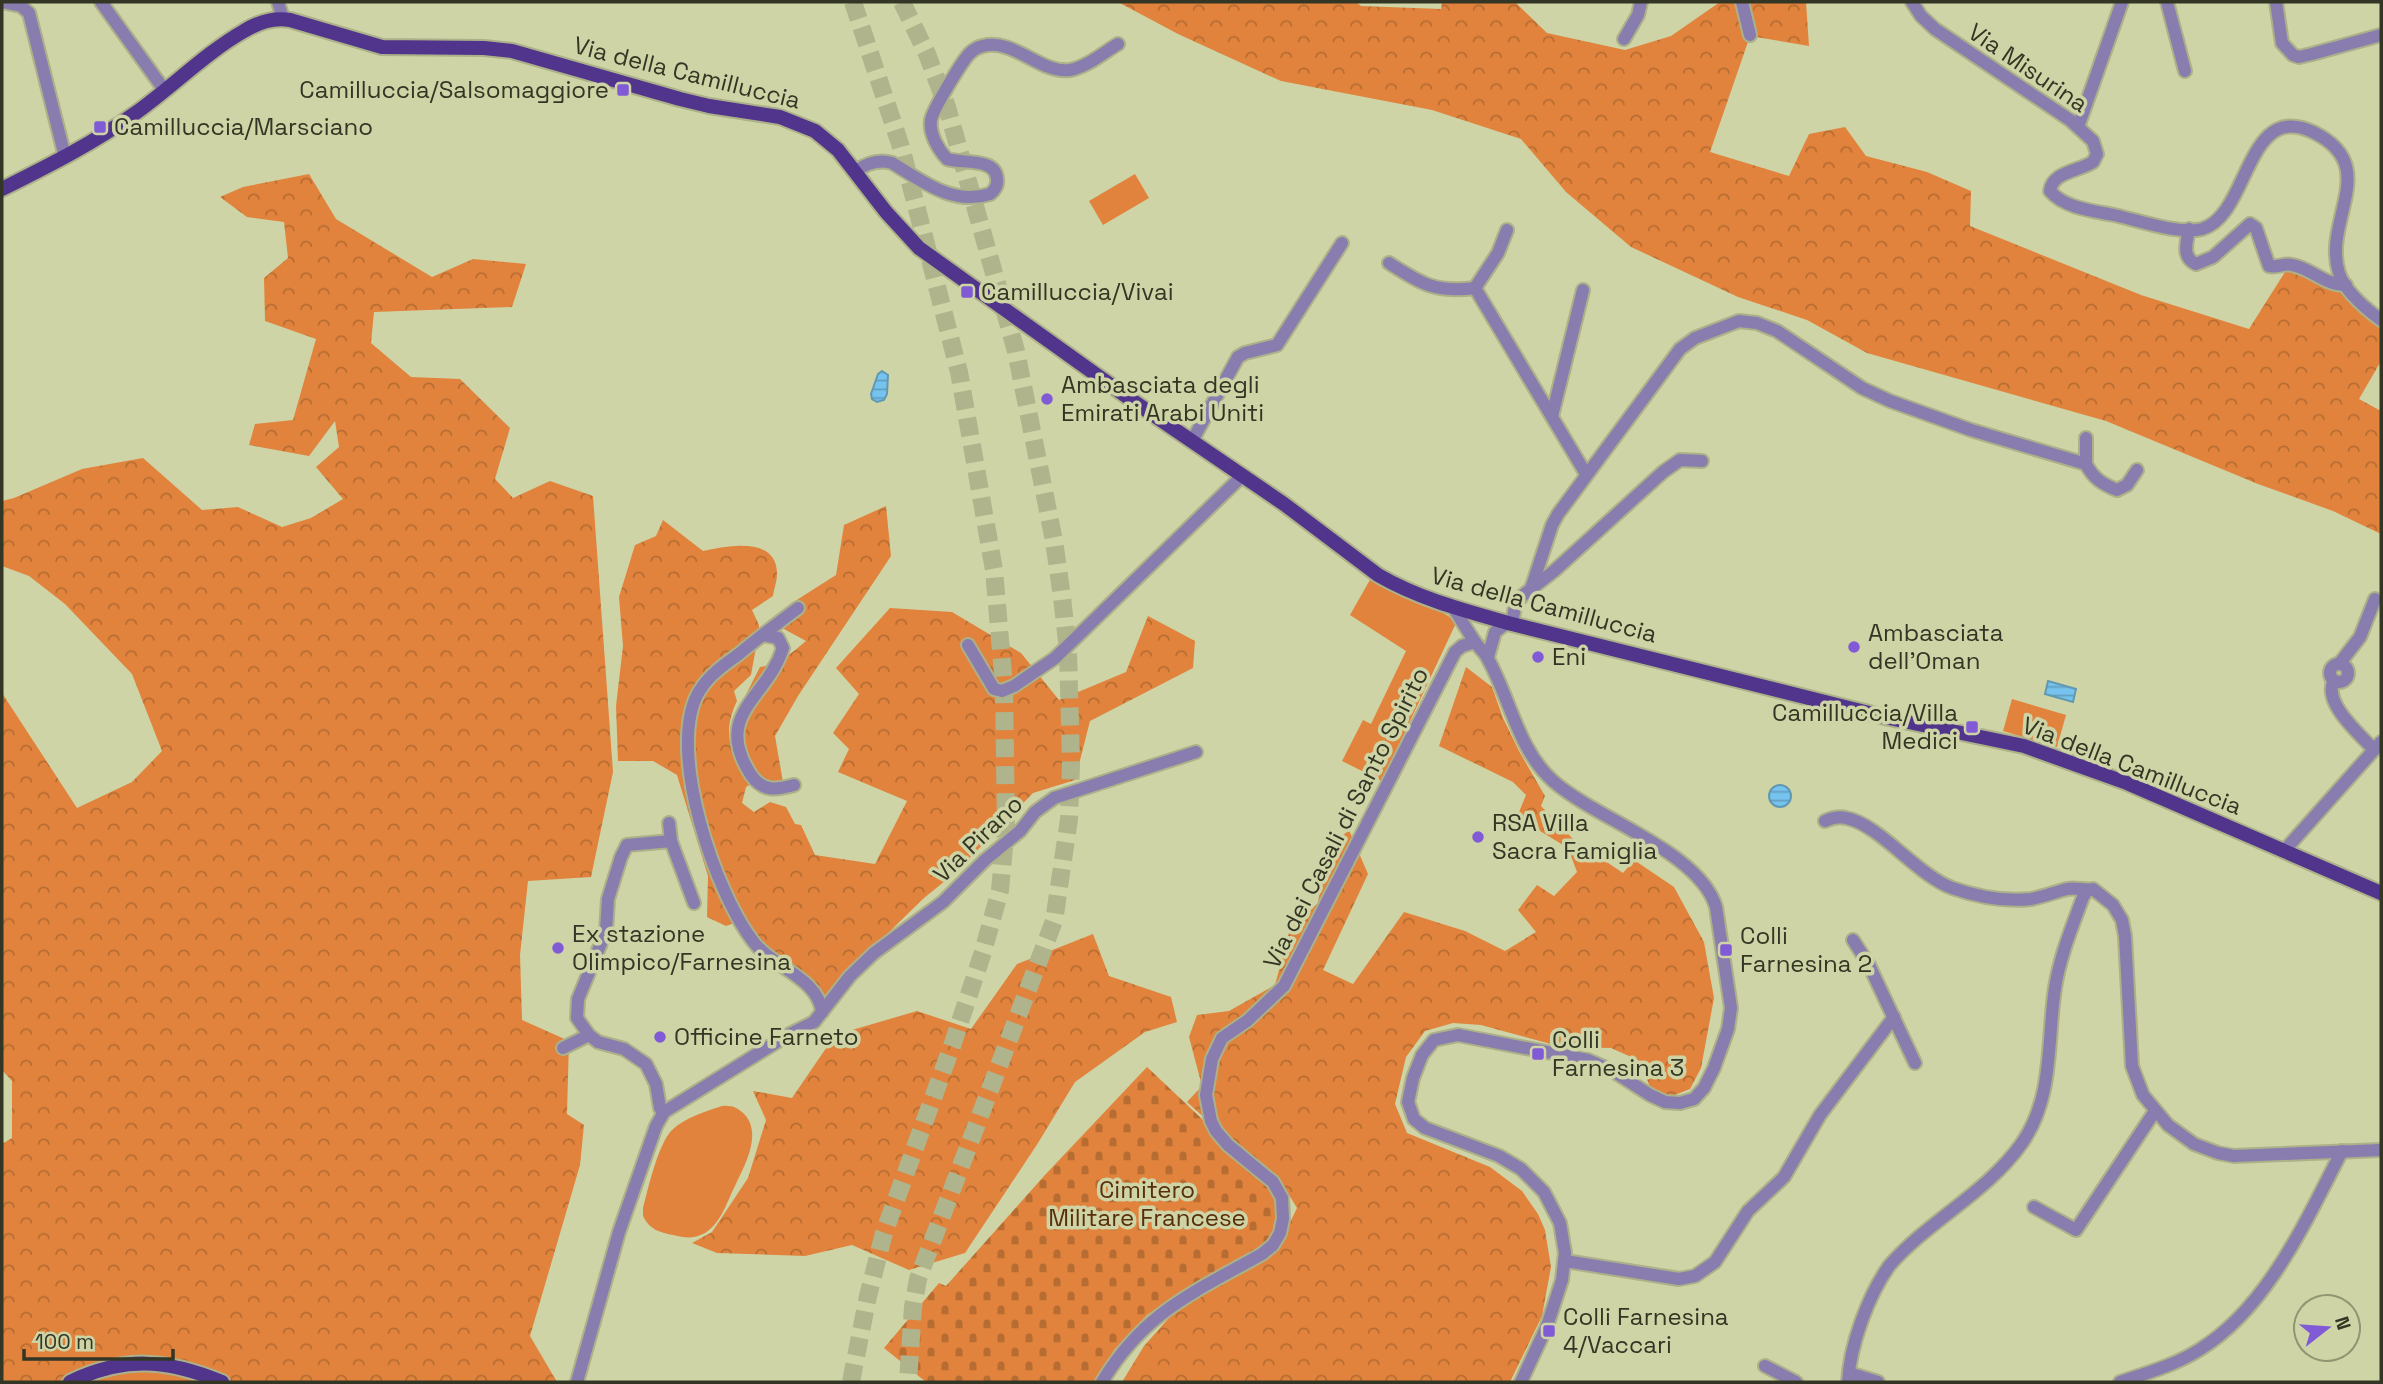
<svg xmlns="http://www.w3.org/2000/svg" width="2383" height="1384" font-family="'Space Grotesk',sans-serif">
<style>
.forest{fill:url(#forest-crowns)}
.cemetery{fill:url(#cemetery-stones)}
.garden{fill:#e1833c}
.water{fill:url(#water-rules);stroke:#6199b1;stroke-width:2}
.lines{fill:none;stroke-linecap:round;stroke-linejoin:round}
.highway-tunnel{stroke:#afb48c;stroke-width:18;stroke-dasharray:18 9;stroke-linecap:butt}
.minor-casing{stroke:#acb189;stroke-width:16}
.major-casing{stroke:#acb189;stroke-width:18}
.minor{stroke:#887dae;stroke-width:12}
.major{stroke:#51348c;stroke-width:14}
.poi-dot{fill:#815bd5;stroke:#ced4a6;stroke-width:2.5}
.labels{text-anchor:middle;stroke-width:7;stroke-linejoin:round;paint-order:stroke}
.street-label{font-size:24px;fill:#333624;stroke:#ced4a6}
.poi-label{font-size:24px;fill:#333624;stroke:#ced4a6;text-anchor:start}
.park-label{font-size:24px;fill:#592e0b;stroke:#ced4a6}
</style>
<defs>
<pattern id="forest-crowns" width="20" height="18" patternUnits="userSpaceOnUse" patternTransform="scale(1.75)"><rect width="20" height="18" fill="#e1833c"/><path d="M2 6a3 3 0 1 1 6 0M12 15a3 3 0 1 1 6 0" fill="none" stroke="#b76c32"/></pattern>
<pattern id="cemetery-stones" width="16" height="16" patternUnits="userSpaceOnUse" patternTransform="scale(1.75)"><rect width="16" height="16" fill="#e1833c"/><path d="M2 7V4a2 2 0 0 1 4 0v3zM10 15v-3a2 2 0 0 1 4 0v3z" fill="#b76c32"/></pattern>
<pattern id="water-rules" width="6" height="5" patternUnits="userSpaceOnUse" patternTransform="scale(1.75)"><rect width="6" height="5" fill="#75c3ee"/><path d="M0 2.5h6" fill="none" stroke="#619fc1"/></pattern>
</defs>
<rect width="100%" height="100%" fill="#ced4a6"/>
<g class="forest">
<polygon points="1118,2 1356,2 1361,6 1441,9 1442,2 1515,2 1547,33 1625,50 1671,36 1720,2 1806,2 1809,46 1750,36 1710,152 1789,176 1809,134 1845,127 1866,156 1927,172 1971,191 1970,226 2141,295 2249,329 2290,264 2346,285 2381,318 2381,361 2359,399 2381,411 2381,534 2333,511 2258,484 2106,421 1867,353 1807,320 1738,297 1631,247 1566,192 1521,139 1432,110 1281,81 1178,34"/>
<polygon points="309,174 336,219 432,277 473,259 526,264 512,307 374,312 371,343 411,377 460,379 510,428 495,479 513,498 550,481 593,496 613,772 591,877 528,881 520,955 522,1020 569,1041 567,1114 584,1125 580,1165 530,1336 557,1382 2,1382 2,1144 12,1138 12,1081 2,1070 2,693 77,808 132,782 162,751 132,674 65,604 29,576 2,566 2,501 14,498 82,469 143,458 202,510 238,507 282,527 311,518 343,499 316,467 339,447 335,421 309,456 249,445 255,424 293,420 316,339 265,321 264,278 288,258 284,222 247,217 220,197 243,187"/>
<path d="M886,506L891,556L798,696L775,736L784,788L754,782L746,787L742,803L754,812L770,802L786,807L795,824L801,825L815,855L875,864L907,801L838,772L849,749L833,733L859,694L836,668L890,608L952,612L1021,653L1059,700L1126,672L1148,616L1195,641L1193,668L1090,721L1075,780L1033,793L956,872L924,898L842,978L823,1002L773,957L743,920L726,926L707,917L708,876L677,775L653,761H618L616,706L623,646L619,597L635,545L656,536L663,520L703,551C726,546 777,535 777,574C777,581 774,589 773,596L752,610L759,625V631L751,675L734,691L737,701C728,720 726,736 734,755L744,746L733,720L760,667C778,665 792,653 806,641L784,629L792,603L836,575L844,525Z"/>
<polygon points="1466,667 1492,687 1503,718 1519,751 1545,796 1541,806 1574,840 1623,873 1634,860 1674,887 1704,942 1714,998 1701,1068 1690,1089 1672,1096 1652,1091 1638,1060 1611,1048 1562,1047 1481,1025 1453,1023 1425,1031 1406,1057 1395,1104 1407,1133 1490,1167 1522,1191 1538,1214 1545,1230 1551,1267 1542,1316 1510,1382 1122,1382 1144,1346 1185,1300 1256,1264 1277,1250 1297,1208 1283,1185 1241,1151 1187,1102 1202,1086 1189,1037 1197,1015 1229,1011 1275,985 1290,929 1318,903 1326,850 1349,830 1368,874 1323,970 1353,984 1404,912 1465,931 1505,951 1536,932 1518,910 1537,885 1554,896 1577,872 1568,848 1517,817 1526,795 1513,782 1439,746"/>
<polygon points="1093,934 1109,976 1171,997 1177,1022 1145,1032 1075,1082 1038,1143 965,1253 909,1270 852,1245 805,1256 717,1253 692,1243 712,1232 748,1178 766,1120 753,1091 792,1098 835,1035 917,1011 971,1029 1017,964"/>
</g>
<polygon class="cemetery" points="1147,1067 1201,1118 1229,1153 1269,1186 1275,1201 1277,1227 1261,1248 1175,1296 1147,1315 1114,1350 1096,1382 926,1382 884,1348 939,1283 946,1286 1044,1176"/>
<g class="garden">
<polygon points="1135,174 1149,198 1103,225 1089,201"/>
<path d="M1371,578C1386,589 1404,598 1421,605C1434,610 1447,612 1456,623L1382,781L1342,761L1363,720L1371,724L1406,651L1350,615Z"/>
<polygon points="2012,699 2066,715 2057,747 2003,731"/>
<path d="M722,1106C732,1105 739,1108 746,1116C762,1137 743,1168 734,1188C726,1204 721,1223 705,1233C693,1239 686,1238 673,1235C659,1232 650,1230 643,1216V1208C648,1189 658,1144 672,1130C684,1118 706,1111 722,1106Z"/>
<polygon points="145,1369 193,1377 208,1382 81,1382 101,1375"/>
</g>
<g class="water">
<polygon points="882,371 888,375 887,394 884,400 877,402 872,399 871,394 878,374"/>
<polygon points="2048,681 2076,689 2073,702 2045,694"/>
<circle cx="1780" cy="796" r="11"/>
</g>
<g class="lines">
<g class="highway-tunnel">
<polyline points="902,2 927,54 947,107 1016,351 1054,541 1062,597 1068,651 1071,764 1069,819 1054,921 918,1279 913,1307 908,1382"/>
<polyline points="851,1382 868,1296 884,1233 953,1043 983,952 1000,890 1006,826 1004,686 994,570 959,372 901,147 853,2"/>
</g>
<defs>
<g id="minor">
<polyline points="2,2 21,6 29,13 65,157"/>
<polyline points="101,2 165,91"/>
<polyline points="278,2 283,19"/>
<polyline points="1742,2 1750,35"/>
<path d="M1912,2L1921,16L1935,29L2070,120L2093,141L2097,154L2093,162C2079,171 2052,172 2050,191C2064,208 2093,211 2114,215C2137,220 2179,235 2202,229C2250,215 2245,100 2313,132C2383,166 2322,220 2339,273C2345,292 2366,309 2381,320"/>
<polyline points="2167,2 2185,71"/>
<polyline points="2276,2 2282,43 2293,55 2299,57 2312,54 2381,35"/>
<polyline points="1624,39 1638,15 1641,2"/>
<polyline points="2078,127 2122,2"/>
<path d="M856,171C867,163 878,159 892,163C922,181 953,206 990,194C995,190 998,185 997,179C996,157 961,164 947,159C938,149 929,134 931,120C933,109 961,63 969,54C973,50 977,47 983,46C1014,38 1040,74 1070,70C1087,67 1103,53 1118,44"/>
<path d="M2189,229C2187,242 2181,257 2196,264L2213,257L2250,224L2256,228L2269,266C2277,268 2284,263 2292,265C2311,268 2324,285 2346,285"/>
<polyline points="1507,230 1498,253 1475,288 1586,474"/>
<path d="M1389,263C1422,284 1435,293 1475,288"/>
<polyline points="1552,416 1583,290"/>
<polyline points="1192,441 1238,357 1245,353 1277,345 1342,243"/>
<path d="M2086,464C2093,478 2102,484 2117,490L2127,485L2137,470"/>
<polyline points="1531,589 1552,525 1558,514 1680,349 1695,338 1739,321 1757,323 1777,331 1862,388 1890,401 1971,430 2086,464 2086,438"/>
<path d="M1452,606C1460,618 1467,630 1475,642C1479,648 1485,652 1488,659C1510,698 1518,750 1553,781C1597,820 1699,851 1716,907L1731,1008L1728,1029L1714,1068L1704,1088L1694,1099L1680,1103L1665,1102L1650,1095L1613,1071L1588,1060L1458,1035L1434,1040L1422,1055L1413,1078L1408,1102L1414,1119L1425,1128L1499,1156L1521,1169L1544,1192L1560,1223L1565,1253L1562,1280L1547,1326L1521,1382"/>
<path d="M798,608C778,623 758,638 739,654C725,664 709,675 700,690C664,746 716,897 756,945C776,968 818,979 822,1012"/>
<polyline points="1512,624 1515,606 1522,596 1554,571 1663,472 1680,460 1702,461"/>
<path d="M763,635L778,638L783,648C767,699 712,714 751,775C763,792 776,790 794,785"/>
<polyline points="968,645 994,689 1002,691 1014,686 1055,658 1242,476"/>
<polyline points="1488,657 1495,632 1508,622"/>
<polyline points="2340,663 2360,637 2375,599"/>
<circle cx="2339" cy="673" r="9"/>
<path d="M2334,680C2322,703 2360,734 2374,750"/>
<path d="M1825,821C1832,818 1838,816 1846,818C1879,824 1917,875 1952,888C1978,897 2004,902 2031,899C2043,897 2055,892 2067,889C2077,887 2084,891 2093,889L2113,905L2122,920L2125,936L2132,1066L2143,1095L2168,1125L2194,1144L2218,1153L2234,1156L2381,1150"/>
<polyline points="669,823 671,841"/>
<polyline points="2284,851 2381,742"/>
<polyline points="1853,940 1869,965 1915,1063"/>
<polyline points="563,1048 589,1035"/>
<polyline points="664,1112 660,1108 656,1084 646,1064 624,1049 598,1042 589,1035 577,1018 578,999 606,931 608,899 621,857 627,845 671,841 694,903"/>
<polyline points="2034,1207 2076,1230 2155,1111"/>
<polyline points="1565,1261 1679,1279 1695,1276 1715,1262 1748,1211 1784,1177 1820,1115 1894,1017"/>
<polyline points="1765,1366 1796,1382"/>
<polyline points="1849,1373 1878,1382"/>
<polyline points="577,1382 619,1232 656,1126 664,1112 788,1035 814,1022 850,976 874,953 943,902 985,860 1020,831 1035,812 1054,798 1196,752"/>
<path d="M1102,1382C1144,1312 1193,1293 1262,1254L1273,1245L1280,1233L1283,1219L1282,1198L1273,1182L1228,1145L1216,1131L1211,1121L1206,1095L1212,1059L1222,1038L1247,1021L1284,986L1455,652L1462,646L1475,642"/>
<path d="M1848,1382C1850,1345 1868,1296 1889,1266C1929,1220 1987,1193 2022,1143C2054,1097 2047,1040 2055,988C2060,956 2072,927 2083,897L2087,891"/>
<path d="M2120,1382C2147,1373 2175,1365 2199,1350C2268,1308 2306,1220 2342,1151"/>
</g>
<g id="major">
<path d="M2,189C48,166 94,143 137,112C172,87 207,52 244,31C257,23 274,17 290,20L382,47L484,48L512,51L680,99L709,106L780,117L815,131L838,150L886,212L919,248L1133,401L1284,504L1378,575C1419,599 1466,611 1512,624L1889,718L2024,746L2127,783L2381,893"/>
<path d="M70,1382C124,1356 167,1359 222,1382"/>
</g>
</defs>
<use href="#minor" class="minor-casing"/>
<use href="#major" class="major-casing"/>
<use href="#minor" class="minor"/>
<use href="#major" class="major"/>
</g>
<g class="poi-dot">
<rect x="616" y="83" width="14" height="14" rx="3.5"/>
<rect x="93" y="120" width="14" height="14" rx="3.5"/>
<rect x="960" y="285" width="14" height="14" rx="3.5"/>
<circle cx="1047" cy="399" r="7"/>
<circle cx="1854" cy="647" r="7"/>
<circle cx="1538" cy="657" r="7"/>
<rect x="1965" y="720" width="14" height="14" rx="3.5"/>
<circle cx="1478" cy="837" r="7"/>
<circle cx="558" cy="948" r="7"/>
<rect x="1719" y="943" width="14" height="14" rx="3.5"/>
<circle cx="660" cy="1037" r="7"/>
<rect x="1531" y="1047" width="14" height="14" rx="3.5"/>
<rect x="1542" y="1324" width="14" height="14" rx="3.5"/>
</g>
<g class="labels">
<g class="street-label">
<text transform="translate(2028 68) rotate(34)" y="8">Via Misurina</text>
<text transform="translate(687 73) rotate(14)" y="8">Via della Camilluccia</text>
<text transform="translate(1544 605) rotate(15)" y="8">Via della Camilluccia</text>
<text transform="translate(2132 766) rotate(21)" y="8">Via della Camilluccia</text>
<text transform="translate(1346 818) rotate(-63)" y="8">Via dei Casali di Santo Spirito</text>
<text transform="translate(978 839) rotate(-44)" y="8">Via Pirano</text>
</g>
<g class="poi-label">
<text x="609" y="98" text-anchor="end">Camilluccia/Salsomaggiore</text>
<text x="114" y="135">Camilluccia/Marsciano</text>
<text x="981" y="300">Camilluccia/Vivai</text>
<text x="1061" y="393">Ambasciata degli<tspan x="1061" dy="28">Emirati Arabi Uniti</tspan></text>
<text x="1868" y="641">Ambasciata<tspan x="1868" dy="28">dell'Oman</tspan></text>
<text x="1552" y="665">Eni</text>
<text x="1958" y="721" text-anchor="end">Camilluccia/Villa<tspan x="1958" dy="28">Medici</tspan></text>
<text x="1492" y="831">RSA Villa<tspan x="1492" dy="28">Sacra Famiglia</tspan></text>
<text x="572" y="942">Ex stazione<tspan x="572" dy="28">Olimpico/Farnesina</tspan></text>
<text x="1740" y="944">Colli<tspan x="1740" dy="28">Farnesina 2</tspan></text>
<text x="674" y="1045">Officine Farneto</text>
<text x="1552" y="1048">Colli<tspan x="1552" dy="28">Farnesina 3</tspan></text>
<text x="1563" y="1325">Colli Farnesina<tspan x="1563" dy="28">4/Vaccari</tspan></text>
</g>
<g class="park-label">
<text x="1147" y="1198">Cimitero<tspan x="1147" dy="28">Militare Francese</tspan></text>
</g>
</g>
<rect width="2383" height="1384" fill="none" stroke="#333624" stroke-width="7"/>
<g transform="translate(2327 1328) rotate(73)"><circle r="33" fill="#ced4a6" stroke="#909572" stroke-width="2"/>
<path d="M0-5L12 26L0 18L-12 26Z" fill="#815bd5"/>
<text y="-10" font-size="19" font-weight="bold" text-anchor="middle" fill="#333624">N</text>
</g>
<path d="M24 1349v10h149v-10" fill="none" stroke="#333624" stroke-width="3.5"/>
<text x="35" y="1349" font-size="21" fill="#333624" stroke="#ced4a6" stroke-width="5" paint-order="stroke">100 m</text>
</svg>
